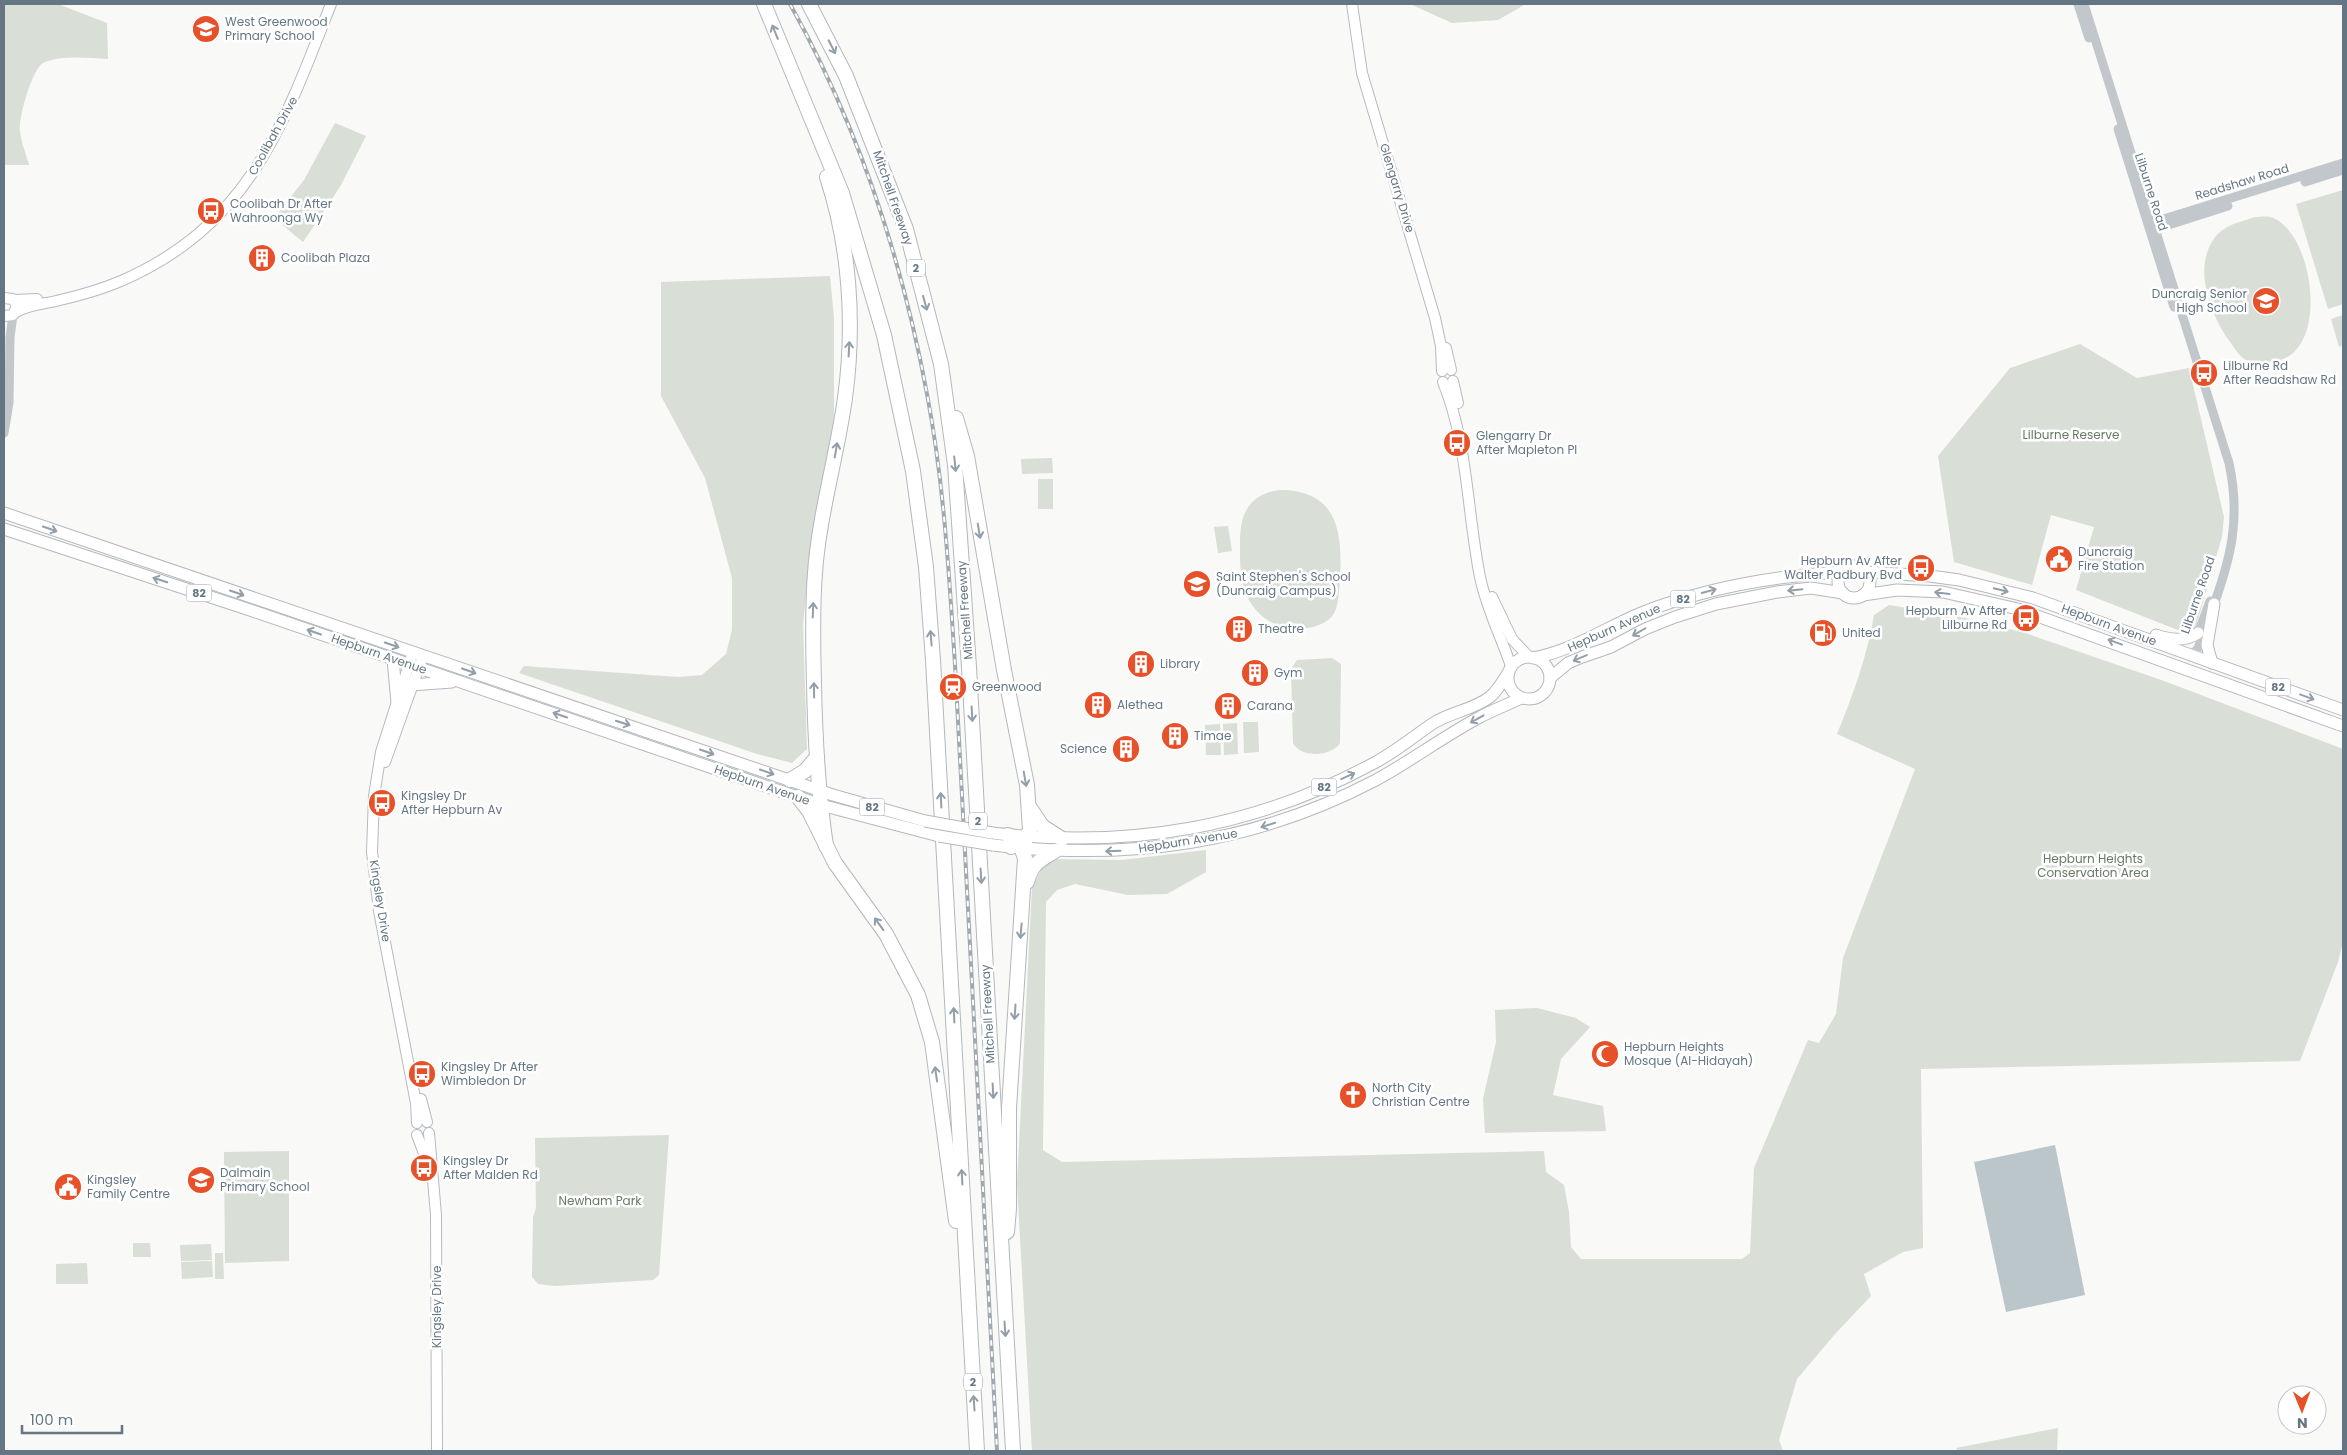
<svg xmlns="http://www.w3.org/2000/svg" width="2347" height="1455" font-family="Poppins,sans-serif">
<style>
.green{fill:#d9ded6}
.water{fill:#bac6ca}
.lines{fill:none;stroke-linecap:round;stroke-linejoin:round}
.secondary-casing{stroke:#b5bbc0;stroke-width:12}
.primary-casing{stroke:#b4b9be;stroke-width:13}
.motorway-casing{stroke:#b3b8bc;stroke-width:16}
.tertiary{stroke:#c2c7cb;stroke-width:9}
.secondary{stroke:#fff;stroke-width:10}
.primary{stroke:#fff;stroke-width:11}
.motorway{stroke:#fff;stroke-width:14}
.rail-casing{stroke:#a1a9af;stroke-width:4}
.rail{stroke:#fff;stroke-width:2;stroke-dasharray:5.5;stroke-linecap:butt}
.primary-bridge-casing{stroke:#b4b9be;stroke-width:13;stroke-linecap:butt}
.primary-bridge{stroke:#fff;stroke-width:11}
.oneway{stroke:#929fa8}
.labels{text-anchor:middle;stroke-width:5;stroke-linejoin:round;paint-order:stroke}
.shield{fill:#fff;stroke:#929fa8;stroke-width:1}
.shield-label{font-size:11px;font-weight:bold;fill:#647683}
.poi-label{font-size:12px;fill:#647683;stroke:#fff;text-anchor:start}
.street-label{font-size:12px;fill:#647683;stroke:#fff}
.park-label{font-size:12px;fill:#677a63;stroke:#fff}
</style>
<rect width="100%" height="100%" fill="#f9f9f7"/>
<g class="green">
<path d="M4,4H58L107,23L108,59C88,58 61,55 43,63C32,69 18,119 20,131C21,142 26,154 29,165H4Z"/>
<polygon points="1410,4 1526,4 1498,20 1452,23"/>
<polygon points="335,123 366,136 340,187 303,242 274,218 304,180"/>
<polygon points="2343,190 2343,304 2328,309 2296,204"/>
<path d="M2255,217C2259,217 2265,216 2270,217C2313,229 2330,346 2280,360C2271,362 2254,364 2246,360C2240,357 2235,349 2231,343C2210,316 2189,261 2220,232C2229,224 2243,221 2255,217Z"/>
<polygon points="830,276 834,318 834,419 807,586 803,625 807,749 792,763 757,754 519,673 524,666 678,677 702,675 726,654 732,630 732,578 705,478 661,396 661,282"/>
<polygon points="2343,315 2343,345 2339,347 2331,319"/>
<polygon points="2080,344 2137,378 2189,368 2224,517 2222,537 2193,636 2076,590 2094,527 2051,515 2032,585 1954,562 1938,456 2010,368"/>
<polygon points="1052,458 1053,473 1022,474 1021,459"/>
<rect x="1038" y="479" width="15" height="30"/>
<path d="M1280,490C1344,490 1343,542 1339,592C1337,612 1334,621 1313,627C1286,634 1259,622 1247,596C1240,582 1240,563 1240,548C1240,537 1240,521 1246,511C1253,497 1266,492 1280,490Z"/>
<polygon points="1228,526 1232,551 1218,553 1214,527"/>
<path d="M1889,605L1961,617L2025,633L2164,681L2343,749V942L2338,962L2300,1061L1921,1069L1923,1248L1903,1252L1864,1274L1871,1296L1835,1334L1797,1379L1779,1440L1783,1451H1032L1017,1184L1032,888L1042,867L1054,859L1122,860L1206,850V872L1167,894L1128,895L1075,884L1057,890L1046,902L1043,1150L1062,1162L1544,1151L1546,1172L1564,1185L1569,1212L1571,1247L1581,1259H1742L1750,1253L1754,1168L1808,1040L1819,1043L1836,1014L1843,958L1915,769L1837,734C1853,695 1867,657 1874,615Z"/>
<path d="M1332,658L1341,664L1340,743C1332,757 1300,758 1293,743L1291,669L1297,660Z"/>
<polygon points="1243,722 1258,722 1259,752 1244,753"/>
<polygon points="1237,723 1238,754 1224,755 1223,724"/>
<polygon points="1220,724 1221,755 1206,755 1205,725"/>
<polygon points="1537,1008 1576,1018 1590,1027 1561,1059 1553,1095 1603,1106 1606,1131 1485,1133 1483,1099 1496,1042 1495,1010"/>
<polygon points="669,1135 659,1275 653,1280 555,1286 538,1284 532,1277 533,1217 536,1208 535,1138"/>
<polygon points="289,1151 289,1261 225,1263 224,1152"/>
<polygon points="133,1243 150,1243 151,1257 133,1257"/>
<polygon points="211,1244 212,1260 181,1261 180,1245"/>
<polygon points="215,1253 223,1253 224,1279 215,1279"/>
<polygon points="212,1261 213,1277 182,1279 181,1262"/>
<polygon points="87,1263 88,1284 56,1284 56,1264"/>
<polygon points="2058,1428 2057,1451 1958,1451 1956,1448"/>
</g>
<polygon class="water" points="2055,1145 2085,1295 2006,1312 1974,1162"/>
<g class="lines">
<defs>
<g id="secondary">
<polyline points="1352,4 1362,73 1435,318 1441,346 1442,371"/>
<polyline points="4,298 13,299 17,306 13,315 4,316"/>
<polyline points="14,300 37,299"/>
<path d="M16,312C28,305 43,304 56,301C78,296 100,290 121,281C250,225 284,124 331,4"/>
<polyline points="1446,348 1451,370"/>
<polyline points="1453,381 1458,403"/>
<path d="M1443,382C1468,443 1467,512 1480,577C1486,607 1501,637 1511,666"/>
<polyline points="1492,597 1512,639 1529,657"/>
<polyline points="411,658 381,752 374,796 372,852 379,911 416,1103 417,1123"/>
<polyline points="385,762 423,656"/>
<polyline points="421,1099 427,1122"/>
<polyline points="429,1133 436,1215 437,1451"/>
<polyline points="417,1135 425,1156"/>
</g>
<g id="primary">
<polyline points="4,513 833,795 925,821"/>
<polyline points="4,529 244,608 821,805 939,836"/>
<circle cx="1854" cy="582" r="16"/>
<polyline points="1866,572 1930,576 1959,580 2033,598 2343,710"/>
<polyline points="1863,595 1897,590 1943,592 2018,609 2343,726"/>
<path d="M2156,635C2170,640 2185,642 2198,633"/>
<circle cx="1529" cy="678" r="21"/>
<path d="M1533,658C1572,651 1605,628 1641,613C1705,588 1773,576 1841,572"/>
<polyline points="393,659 397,703"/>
<polyline points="2212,663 2207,645 2214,604"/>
<polyline points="1550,678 1568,663 1582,657 1611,647 1645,629 1675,617 1716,604 1777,592 1811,588 1843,593"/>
<polyline points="411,685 452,682"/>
<path d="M992,833C1129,849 1255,828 1376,762C1396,751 1413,737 1432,724C1450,712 1473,710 1490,697C1498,690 1503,681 1508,673"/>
<path d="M993,845C1129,861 1254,844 1376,780C1411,761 1444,736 1480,717C1493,710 1507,705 1521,698"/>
</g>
<g id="motorway">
<polyline points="764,4 842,193 884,335 913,471 926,567 933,660 977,1451"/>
<polyline points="809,4 846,76 906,229 941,364 955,465 969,667 1013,1451"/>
<polyline points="956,418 967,456 1004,670 1027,785 1030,830 1025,841 1011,847"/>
<polyline points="790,780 805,771 817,757"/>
<polyline points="798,797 809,811 835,863 886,934 918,995 932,1042 956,1221"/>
<polyline points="1030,808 1042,826 1062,839"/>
<path d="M826,846C818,792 815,738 814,683C813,647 812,610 815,573C819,515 837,456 845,398C855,325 850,247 827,177"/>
<path d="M1027,882C1032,863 1039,861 1055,851"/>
<polyline points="1007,1232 1009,1209 1009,1108 1025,858 1020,845 1008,835"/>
</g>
</defs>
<use href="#secondary" class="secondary-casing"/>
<use href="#primary" class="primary-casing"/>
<use href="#motorway" class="motorway-casing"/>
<g class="tertiary">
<polyline points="2078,4 2089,38"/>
<path d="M2084,4L2229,463C2241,519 2231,558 2212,610"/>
<polyline points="2118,129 2174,307"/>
<polyline points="2305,182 2343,170"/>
<polyline points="2151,223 2343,163"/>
<polyline points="2153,230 2228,206"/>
<polyline points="4,433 9,403 10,337 13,315"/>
<polyline points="2199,631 2210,601"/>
<polyline points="2192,656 2198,648 2206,627"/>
</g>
<use href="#secondary" class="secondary"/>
<use href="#primary" class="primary"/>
<use href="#motorway" class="motorway"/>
<defs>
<path id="rail" d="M790,4C857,124 902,259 927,394C944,483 949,574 955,665L997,1451"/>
</defs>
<use href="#rail" class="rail-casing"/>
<use href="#rail" class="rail"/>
<defs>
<g id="primary-bridge">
<polyline points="925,821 992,833"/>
<polyline points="939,836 993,845"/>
</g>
</defs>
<use href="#primary-bridge" class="primary-bridge-casing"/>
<use href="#primary-bridge" class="primary-bridge"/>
</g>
<defs><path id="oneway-shaft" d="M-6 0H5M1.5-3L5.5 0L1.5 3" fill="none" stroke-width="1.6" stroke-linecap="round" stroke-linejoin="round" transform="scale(1.25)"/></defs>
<g class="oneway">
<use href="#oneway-shaft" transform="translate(775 32) rotate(-112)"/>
<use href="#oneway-shaft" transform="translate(832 47) rotate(63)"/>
<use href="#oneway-shaft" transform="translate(925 303) rotate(75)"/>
<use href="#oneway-shaft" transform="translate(849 349) rotate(-87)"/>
<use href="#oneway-shaft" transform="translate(836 450) rotate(-80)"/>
<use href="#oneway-shaft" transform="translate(955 464) rotate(84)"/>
<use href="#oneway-shaft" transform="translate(50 529) rotate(19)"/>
<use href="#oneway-shaft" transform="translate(979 531) rotate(80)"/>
<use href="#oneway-shaft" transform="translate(160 580) rotate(-162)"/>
<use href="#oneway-shaft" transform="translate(1795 590) rotate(174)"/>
<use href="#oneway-shaft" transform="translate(2001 590) rotate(14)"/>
<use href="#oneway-shaft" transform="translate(1709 591) rotate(-15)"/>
<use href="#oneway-shaft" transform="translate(237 593) rotate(19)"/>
<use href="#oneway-shaft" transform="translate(1942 593) rotate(-173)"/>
<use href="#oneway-shaft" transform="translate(813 610) rotate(-88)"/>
<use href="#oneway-shaft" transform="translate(314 632) rotate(-161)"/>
<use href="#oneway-shaft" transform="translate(1639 632) rotate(150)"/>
<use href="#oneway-shaft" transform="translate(931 638) rotate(-95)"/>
<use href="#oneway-shaft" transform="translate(2115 642) rotate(-160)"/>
<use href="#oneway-shaft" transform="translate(392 645) rotate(19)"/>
<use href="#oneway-shaft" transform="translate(1580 658) rotate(157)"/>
<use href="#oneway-shaft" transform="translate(469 671) rotate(19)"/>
<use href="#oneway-shaft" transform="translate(814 690) rotate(-91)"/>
<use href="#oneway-shaft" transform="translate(2307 697) rotate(20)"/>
<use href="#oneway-shaft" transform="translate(972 714) rotate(87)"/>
<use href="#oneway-shaft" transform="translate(560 715) rotate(-161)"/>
<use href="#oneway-shaft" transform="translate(1477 719) rotate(151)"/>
<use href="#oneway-shaft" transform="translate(623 723) rotate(18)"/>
<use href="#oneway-shaft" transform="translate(707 752) rotate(19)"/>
<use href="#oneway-shaft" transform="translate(767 772) rotate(19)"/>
<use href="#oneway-shaft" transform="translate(1348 776) rotate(-24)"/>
<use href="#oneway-shaft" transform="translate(1025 779) rotate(80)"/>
<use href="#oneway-shaft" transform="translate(941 800) rotate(-93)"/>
<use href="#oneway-shaft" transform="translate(1268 825) rotate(162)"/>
<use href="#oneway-shaft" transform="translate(1113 851) rotate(178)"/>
<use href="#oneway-shaft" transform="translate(981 876) rotate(87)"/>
<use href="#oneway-shaft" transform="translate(879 924) rotate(-126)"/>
<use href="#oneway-shaft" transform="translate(1021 931) rotate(95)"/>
<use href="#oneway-shaft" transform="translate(1015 1012) rotate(94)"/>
<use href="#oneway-shaft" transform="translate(954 1015) rotate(-93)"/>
<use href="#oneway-shaft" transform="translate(936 1074) rotate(-98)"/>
<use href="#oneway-shaft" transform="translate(993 1091) rotate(87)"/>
<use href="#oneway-shaft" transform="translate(962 1177) rotate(-93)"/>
<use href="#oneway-shaft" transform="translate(1005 1329) rotate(86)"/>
<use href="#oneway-shaft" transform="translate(974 1403) rotate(-94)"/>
</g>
<defs>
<symbol id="school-disc" viewBox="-11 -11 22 22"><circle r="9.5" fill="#e75129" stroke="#fff"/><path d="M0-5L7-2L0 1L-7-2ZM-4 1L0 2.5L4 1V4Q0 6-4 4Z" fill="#fff"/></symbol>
<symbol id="bus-disc" viewBox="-11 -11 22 22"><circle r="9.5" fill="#e75129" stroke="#fff"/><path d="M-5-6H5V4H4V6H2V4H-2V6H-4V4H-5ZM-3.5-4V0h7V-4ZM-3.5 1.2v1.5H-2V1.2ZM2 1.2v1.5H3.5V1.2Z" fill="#fff"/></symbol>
<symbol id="building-disc" viewBox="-11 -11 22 22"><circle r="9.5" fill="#e75129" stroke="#fff"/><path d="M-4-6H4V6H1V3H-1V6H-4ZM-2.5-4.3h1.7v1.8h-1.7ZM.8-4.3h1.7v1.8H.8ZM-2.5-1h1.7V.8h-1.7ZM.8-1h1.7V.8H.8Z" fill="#fff"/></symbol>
<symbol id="civic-disc" viewBox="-11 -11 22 22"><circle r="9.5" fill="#e75129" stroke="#fff"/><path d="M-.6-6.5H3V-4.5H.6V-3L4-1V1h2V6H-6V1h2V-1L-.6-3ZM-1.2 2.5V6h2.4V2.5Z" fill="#fff"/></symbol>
<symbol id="fuel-disc" viewBox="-11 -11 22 22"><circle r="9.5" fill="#e75129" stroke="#fff"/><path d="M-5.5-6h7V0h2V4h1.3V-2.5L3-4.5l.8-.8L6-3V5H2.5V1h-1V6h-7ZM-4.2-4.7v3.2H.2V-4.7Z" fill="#fff"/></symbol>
<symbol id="station-disc" viewBox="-11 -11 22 22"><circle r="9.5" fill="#e75129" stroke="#fff"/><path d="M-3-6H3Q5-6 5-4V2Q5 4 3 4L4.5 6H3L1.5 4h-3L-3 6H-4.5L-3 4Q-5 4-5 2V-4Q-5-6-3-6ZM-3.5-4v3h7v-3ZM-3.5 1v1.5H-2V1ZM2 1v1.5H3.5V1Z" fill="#fff"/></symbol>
<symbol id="mosque-disc" viewBox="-11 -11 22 22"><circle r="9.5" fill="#e75129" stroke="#fff"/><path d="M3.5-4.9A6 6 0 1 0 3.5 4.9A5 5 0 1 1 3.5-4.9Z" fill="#fff"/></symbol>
<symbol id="church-disc" viewBox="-11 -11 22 22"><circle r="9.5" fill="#e75129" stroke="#fff"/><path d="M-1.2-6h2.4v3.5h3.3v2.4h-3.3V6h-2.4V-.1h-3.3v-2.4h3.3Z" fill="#fff"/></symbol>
</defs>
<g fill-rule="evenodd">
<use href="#school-disc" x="190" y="13" width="32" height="32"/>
<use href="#bus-disc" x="195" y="195" width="32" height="32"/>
<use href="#building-disc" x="246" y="242" width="32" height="32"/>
<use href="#school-disc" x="2250" y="285" width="32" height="32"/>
<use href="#bus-disc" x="2188" y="357" width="32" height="32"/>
<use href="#bus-disc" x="1441" y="427" width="32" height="32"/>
<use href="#civic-disc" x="2043" y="543" width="32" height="32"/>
<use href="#bus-disc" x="1905" y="552" width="32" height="32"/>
<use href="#school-disc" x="1181" y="568" width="32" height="32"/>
<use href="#bus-disc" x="2010" y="602" width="32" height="32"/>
<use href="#building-disc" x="1223" y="613" width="32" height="32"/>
<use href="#fuel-disc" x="1807" y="617" width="32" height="32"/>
<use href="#building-disc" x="1125" y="648" width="32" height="32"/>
<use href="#building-disc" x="1239" y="657" width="32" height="32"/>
<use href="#station-disc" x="937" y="671" width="32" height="32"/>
<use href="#building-disc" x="1082" y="689" width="32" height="32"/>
<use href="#building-disc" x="1212" y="690" width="32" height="32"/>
<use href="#building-disc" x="1159" y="720" width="32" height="32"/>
<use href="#building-disc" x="1110" y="733" width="32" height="32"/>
<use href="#bus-disc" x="366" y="787" width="32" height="32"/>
<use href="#mosque-disc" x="1589" y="1038" width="32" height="32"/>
<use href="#bus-disc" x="406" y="1058" width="32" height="32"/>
<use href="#church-disc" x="1337" y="1079" width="32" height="32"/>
<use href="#bus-disc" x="408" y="1152" width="32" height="32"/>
<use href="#school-disc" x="185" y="1164" width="32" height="32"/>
<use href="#civic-disc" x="52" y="1171" width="32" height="32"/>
</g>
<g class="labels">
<g class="shield">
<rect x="907" y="259.5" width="18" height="17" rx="4"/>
<rect x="186.5" y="584.5" width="25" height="17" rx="4"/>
<rect x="1670.5" y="590.5" width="25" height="17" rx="4"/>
<rect x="2265.5" y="678.5" width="25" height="17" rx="4"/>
<rect x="1311.5" y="778.5" width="25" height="17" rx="4"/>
<rect x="859.5" y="798.5" width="25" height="17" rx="4"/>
<rect x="969" y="812.5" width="18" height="17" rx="4"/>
<rect x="964" y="1373.5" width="18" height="17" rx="4"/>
</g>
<g class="shield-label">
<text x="916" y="272">2</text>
<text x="199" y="597">82</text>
<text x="1683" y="603">82</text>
<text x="2278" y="691">82</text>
<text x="1324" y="791">82</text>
<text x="872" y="811">82</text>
<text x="978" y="825">2</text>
<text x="973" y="1386">2</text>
</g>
<g class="poi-label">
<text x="225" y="26">West Greenwood<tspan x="225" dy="14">Primary School</tspan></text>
<text x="230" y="208">Coolibah Dr After<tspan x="230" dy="14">Wahroonga Wy</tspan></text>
<text x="281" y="262">Coolibah Plaza</text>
<text x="2247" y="298" text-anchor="end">Duncraig Senior<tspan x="2247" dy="14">High School</tspan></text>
<text x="2223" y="370">Lilburne Rd<tspan x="2223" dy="14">After Readshaw Rd</tspan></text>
<text x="1476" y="440">Glengarry Dr<tspan x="1476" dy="14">After Mapleton Pl</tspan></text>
<text x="2078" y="556">Duncraig<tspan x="2078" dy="14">Fire Station</tspan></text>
<text x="1902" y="565" text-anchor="end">Hepburn Av After<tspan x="1902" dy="14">Walter Padbury Bvd</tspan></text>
<text x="1216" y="581">Saint Stephen's School<tspan x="1216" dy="14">(Duncraig Campus)</tspan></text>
<text x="2007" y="615" text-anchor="end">Hepburn Av After<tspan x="2007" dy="14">Lilburne Rd</tspan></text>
<text x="1258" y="633">Theatre</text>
<text x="1842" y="637">United</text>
<text x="1160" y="668">Library</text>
<text x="1274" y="677">Gym</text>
<text x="972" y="691">Greenwood</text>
<text x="1117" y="709">Alethea</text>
<text x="1247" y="710">Carana</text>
<text x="1194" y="740">Timae</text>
<text x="1107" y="753" text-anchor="end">Science</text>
<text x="401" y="800">Kingsley Dr<tspan x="401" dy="14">After Hepburn Av</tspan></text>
<text x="1624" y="1051">Hepburn Heights<tspan x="1624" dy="14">Mosque (Al-Hidayah)</tspan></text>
<text x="441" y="1071">Kingsley Dr After<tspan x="441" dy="14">Wimbledon Dr</tspan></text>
<text x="1372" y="1092">North City<tspan x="1372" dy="14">Christian Centre</tspan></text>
<text x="443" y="1165">Kingsley Dr<tspan x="443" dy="14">After Malden Rd</tspan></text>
<text x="220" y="1177">Dalmain<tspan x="220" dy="14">Primary School</tspan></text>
<text x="87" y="1184">Kingsley<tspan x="87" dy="14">Family Centre</tspan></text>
</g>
<g class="street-label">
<text transform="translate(273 136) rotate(-61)" y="4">Coolibah Drive</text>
<text transform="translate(2242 182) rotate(-17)" y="4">Readshaw Road</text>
<text transform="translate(1397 188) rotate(73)" y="4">Glengarry Drive</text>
<text transform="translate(2151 192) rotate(72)" y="4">Lilburne Road</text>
<text transform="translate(893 198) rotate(71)" y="4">Mitchell Freeway</text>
<text transform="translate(2198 595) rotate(-71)" y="4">Lilburne Road</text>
<text transform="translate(965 610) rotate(-94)" y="4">Mitchell Freeway</text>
<text transform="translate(2109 625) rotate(20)" y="4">Hepburn Avenue</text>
<text transform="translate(1614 628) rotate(-24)" y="4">Hepburn Avenue</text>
<text transform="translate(379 654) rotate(19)" y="4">Hepburn Avenue</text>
<text transform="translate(762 785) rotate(19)" y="4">Hepburn Avenue</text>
<text transform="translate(1188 841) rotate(-9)" y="4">Hepburn Avenue</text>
<text transform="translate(380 901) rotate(81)" y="4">Kingsley Drive</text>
<text transform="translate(988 1014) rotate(-93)" y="4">Mitchell Freeway</text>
<text transform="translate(437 1307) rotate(-90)" y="4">Kingsley Drive</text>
</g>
<g class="park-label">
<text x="2071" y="439">Lilburne Reserve</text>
<text x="2093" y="863">Hepburn Heights<tspan x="2093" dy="14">Conservation Area</tspan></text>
<text x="600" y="1205">Newham Park</text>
</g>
</g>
<rect width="2347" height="1455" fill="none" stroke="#647683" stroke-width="10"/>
<g transform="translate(2302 1410) rotate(179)"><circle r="24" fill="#ffffff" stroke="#c1c8cd"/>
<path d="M0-4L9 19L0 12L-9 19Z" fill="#e75129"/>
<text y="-8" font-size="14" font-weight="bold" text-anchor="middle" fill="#647683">N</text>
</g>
<path d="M22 1425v8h100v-8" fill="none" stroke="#647683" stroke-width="2.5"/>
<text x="30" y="1425" font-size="15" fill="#647683" stroke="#ffffff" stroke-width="4" paint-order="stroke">100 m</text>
</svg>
